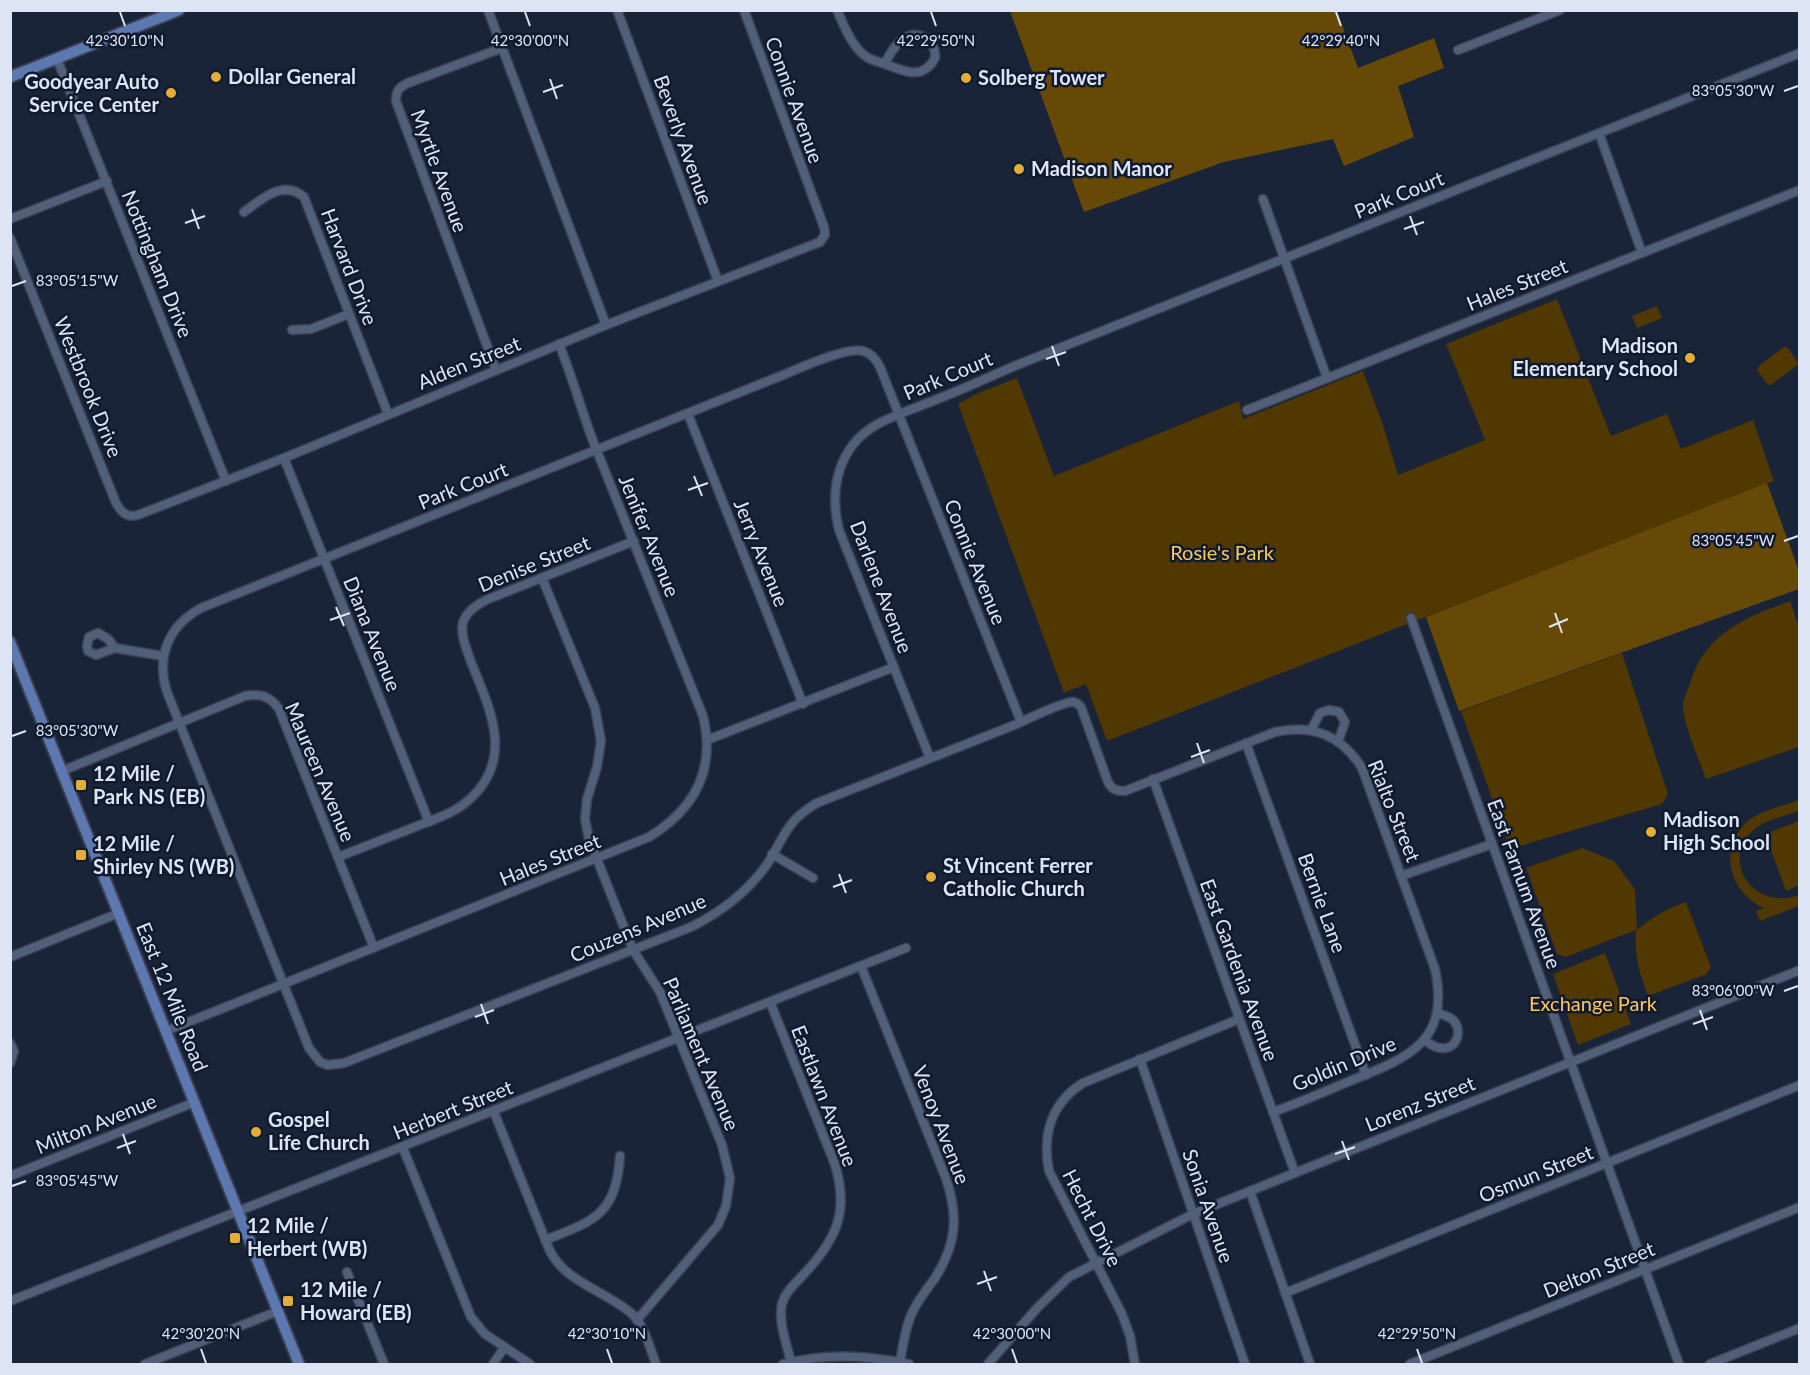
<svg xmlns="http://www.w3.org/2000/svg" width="1810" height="1375" font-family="Lato,sans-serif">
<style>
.green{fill:#503800}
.forest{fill:#664906}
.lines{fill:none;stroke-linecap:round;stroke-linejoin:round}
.minor-casing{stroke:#394052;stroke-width:11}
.major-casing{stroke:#394052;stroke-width:14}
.minor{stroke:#525f78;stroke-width:8}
.major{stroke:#5d78b1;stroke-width:10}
.ticks{fill:none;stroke:#dde5f4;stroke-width:2}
.poi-dot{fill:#e5ad35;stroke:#101a2f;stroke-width:2}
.labels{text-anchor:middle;stroke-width:5;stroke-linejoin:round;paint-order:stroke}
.poi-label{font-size:20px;font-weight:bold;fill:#dde5f4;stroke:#101a2f;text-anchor:start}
.street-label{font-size:20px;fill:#dde5f4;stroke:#101a2f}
.park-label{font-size:20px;fill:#fcc75d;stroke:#101a2f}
.ticks-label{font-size:15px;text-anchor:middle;fill:#dde5f4;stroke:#101a2f;stroke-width:5;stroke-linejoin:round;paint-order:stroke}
</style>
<rect width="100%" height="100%" fill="#192439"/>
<g class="green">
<polygon points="1557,299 1611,436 1667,414 1681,449 1753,420 1774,481 1107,741 1086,684 1064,693 958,404 978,393 1017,378 1054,476 1239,401 1243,419 1363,371 1383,425 1398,475 1485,440 1446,344"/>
<polygon points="1657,306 1662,318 1637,328 1632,316"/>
<polygon points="1784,347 1787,347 1799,364 1771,385 1768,385 1757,370 1759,366"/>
<path d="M1790,601L1799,627V747L1706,779C1700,762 1682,721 1683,704C1684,698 1687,692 1689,686C1704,634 1743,618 1790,601Z"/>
<polygon points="1622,653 1668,794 1662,804 1510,849 1461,711"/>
<path d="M1799,800V811C1786,816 1767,819 1756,828C1718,858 1752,912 1799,895V906L1760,921L1756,911L1764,908C1729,893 1717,847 1748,821C1762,810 1783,806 1799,800Z"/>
<polygon points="1799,821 1799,885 1786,891 1765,834"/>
<path d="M1582,848L1614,861L1635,889L1637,930C1653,917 1667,908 1686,902L1711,967L1707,974L1648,996C1638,968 1635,960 1636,930L1566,957L1557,954L1526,868Z"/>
<polygon points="1605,953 1631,1024 1578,1045 1553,974"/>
</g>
<g class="forest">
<polygon points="1010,11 1337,11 1358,68 1434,38 1444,68 1398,86 1414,137 1344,166 1333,139 1224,162 1084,212"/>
<polygon points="1767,483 1799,571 1799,589 1459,711 1426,617"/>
</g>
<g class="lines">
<defs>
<g id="minor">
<polyline points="488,10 606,325"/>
<polyline points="617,10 718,281"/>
<path d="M837,10C844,26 851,44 864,55C871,61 878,61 885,64C903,71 923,81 935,58C937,41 917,27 902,40C895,45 888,56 885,64"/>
<polyline points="1458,50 1560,10"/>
<polyline points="57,59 226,481"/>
<polyline points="1599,133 1642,253"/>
<polyline points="1263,199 1327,378"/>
<path d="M244,212C262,199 283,179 304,197L388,414"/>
<polyline points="10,219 107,181"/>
<path d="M10,238L116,503C122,513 127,518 138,515L284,458L606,325L820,242L825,235L824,227L744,10"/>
<polyline points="292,330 311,329 349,314"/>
<path d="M496,370L396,101C396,91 399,87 408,83L502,48"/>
<polyline points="1247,410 1800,190"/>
<polyline points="688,414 803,704"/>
<polyline points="284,458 429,822"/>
<polyline points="542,578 595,708 601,741 597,767 587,799 585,819 589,839 633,950 660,992 722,1145 730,1178 726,1206 718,1225 637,1320"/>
<polyline points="1411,618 1679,1364"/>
<polyline points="115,648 96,655 88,651 87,646 89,637 98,633 108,639 115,648 163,656"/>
<path d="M1021,722L880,367C876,359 871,353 863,351C845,346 792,372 773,379L201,608C168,626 156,657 167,692L309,1048L320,1062L328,1065L344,1063L691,927C721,912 748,892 768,863C785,836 786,821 817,803L1012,726C1024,721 1061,702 1073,702C1078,703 1078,704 1081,707L1108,782C1112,790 1117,791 1125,791L1275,732C1313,724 1341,735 1362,768L1435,969C1451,1043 1407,1058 1350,1081C1324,1092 1299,1103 1273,1112"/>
<polyline points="1311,730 1320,713 1329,710 1339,712 1345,722 1338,742"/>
<polyline points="707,740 894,667"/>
<polyline points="1246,743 1366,1075"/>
<path d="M930,758L839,530C829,490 838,447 876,425C896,414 919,407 940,398C966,388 991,376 1017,365L1800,53"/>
<path d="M62,771L245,696C260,693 270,696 279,709L374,948"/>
<polyline points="1153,779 1295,1173"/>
<polyline points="772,854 813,878"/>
<path d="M338,857C362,848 386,838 410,829C431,820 455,814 471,798C515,757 489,707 471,662C467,650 460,635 463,622C467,611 477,605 486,600L634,541"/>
<polyline points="1401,876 1492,844"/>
<polyline points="10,957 119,913"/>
<path d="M861,966L945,1176C959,1215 957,1243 935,1278C927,1289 918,1300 912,1313C905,1328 903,1346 900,1362"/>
<path d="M770,1002L834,1162C850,1210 837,1239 804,1274C796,1283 785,1292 782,1304C778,1322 787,1345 791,1362"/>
<path d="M166,1031L649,837C695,809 716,770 703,716L593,441C581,409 572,376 559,344"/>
<path d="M1424,1040C1429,1043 1435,1048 1441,1048C1456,1050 1463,1032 1454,1021C1450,1016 1443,1015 1437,1013"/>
<polyline points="10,1043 14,1051 10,1063"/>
<polyline points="1140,1059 1245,1364"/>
<path d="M494,1112L549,1249C564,1282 606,1291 632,1314C645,1326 650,1349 656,1364"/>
<polyline points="403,1148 471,1317 485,1334 530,1364"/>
<polyline points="10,1176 195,1102"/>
<polyline points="1250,1191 1310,1364"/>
<path d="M545,1240C594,1221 616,1215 620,1156"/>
<polyline points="347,1272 384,1364"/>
<polyline points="1285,1293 1800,1085"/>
<polyline points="10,1301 906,948"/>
<polyline points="145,1364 278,1311"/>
<polyline points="493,1364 504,1348"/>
<path d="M783,1364C824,1353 868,1355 909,1364"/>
<polyline points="988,1364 1038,1307 1069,1277 1193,1214 1800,970"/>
<path d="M1135,1364L1130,1336L1122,1314L1049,1171C1042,1135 1051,1103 1083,1083L1239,1019"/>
<polyline points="1410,1364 1800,1207"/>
<polyline points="1710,1364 1800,1328"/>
</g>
<g id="major">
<polyline points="10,77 179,10"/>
<polyline points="10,642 299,1364"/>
</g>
</defs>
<use href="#minor" class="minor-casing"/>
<use href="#major" class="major-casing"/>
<use href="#minor" class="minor"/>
<use href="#major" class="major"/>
</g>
<path class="ticks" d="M120,12L125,26M525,12L530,26M931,12L936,26M1336,12L1341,26M550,79L557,99M1784,91L1798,86M543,92L563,85M192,209L199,229M1410,216L1417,235M185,223L205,216M1404,229L1424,222M12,286L26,281M1052,346L1059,366M1046,359L1066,352M694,476L702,496M688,490L708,483M1784,541L1798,536M336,607L344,626M1555,613L1562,633M330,620L350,613M1549,627L1568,619M12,736L26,731M1197,743L1204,763M1191,757L1210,750M839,874L846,893M833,887L852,880M1784,991L1798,986M481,1004L488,1024M1700,1010L1707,1030M475,1017L494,1010M1693,1024L1713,1017M123,1134L130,1154M1342,1141L1349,1160M117,1148L136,1141M1335,1154L1355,1147M12,1186L26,1181M984,1271L991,1291M977,1284L997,1277M201,1349L206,1363M607,1349L612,1363M1012,1349L1017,1363M1417,1349L1422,1363"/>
<g class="poi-dot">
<circle cx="216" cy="77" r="6"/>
<circle cx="966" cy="78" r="6"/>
<circle cx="171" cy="93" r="6"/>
<circle cx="1019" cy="169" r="6"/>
<circle cx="1690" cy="358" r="6"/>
<rect x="75" y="779" width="12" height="12" rx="3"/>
<circle cx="1651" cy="832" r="6"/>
<rect x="75" y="849" width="12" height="12" rx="3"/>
<circle cx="931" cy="877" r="6"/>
<circle cx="256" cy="1132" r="6"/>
<rect x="229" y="1232" width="12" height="12" rx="3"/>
<rect x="282" y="1295" width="12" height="12" rx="3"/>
</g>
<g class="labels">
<g class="poi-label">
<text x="228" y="84">Dollar General</text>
<text x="978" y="85">Solberg Tower</text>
<text x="159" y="89" text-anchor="end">Goodyear Auto<tspan x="159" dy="23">Service Center</tspan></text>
<text x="1031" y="176">Madison Manor</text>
<text x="1678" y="353" text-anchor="end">Madison<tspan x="1678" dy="23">Elementary School</tspan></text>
<text x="93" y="781">12 Mile /<tspan x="93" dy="23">Park NS (EB)</tspan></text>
<text x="1663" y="827">Madison<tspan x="1663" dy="23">High School</tspan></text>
<text x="93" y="851">12 Mile /<tspan x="93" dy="23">Shirley NS (WB)</tspan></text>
<text x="943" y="873">St Vincent Ferrer<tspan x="943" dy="23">Catholic Church</tspan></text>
<text x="268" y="1127">Gospel<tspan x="268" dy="23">Life Church</tspan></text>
<text x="247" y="1233">12 Mile /<tspan x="247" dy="23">Herbert (WB)</tspan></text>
<text x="300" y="1297">12 Mile /<tspan x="300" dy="23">Howard (EB)</tspan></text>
</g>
<g class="street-label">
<text transform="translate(794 100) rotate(70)" y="7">Connie Avenue</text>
<text transform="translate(683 140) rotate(70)" y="7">Beverly Avenue</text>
<text transform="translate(439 171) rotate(70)" y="7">Myrtle Avenue</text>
<text transform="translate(1399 195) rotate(-22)" y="7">Park Court</text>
<text transform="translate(157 264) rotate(68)" y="7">Nottingham Drive</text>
<text transform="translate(349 267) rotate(69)" y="7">Harvard Drive</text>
<text transform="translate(1517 285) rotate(-22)" y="7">Hales Street</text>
<text transform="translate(469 363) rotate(-22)" y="7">Alden Street</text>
<text transform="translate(948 376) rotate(-23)" y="7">Park Court</text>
<text transform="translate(88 387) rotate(68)" y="7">Westbrook Drive</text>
<text transform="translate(463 486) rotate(-22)" y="7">Park Court</text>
<text transform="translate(649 536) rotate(68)" y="7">Jenifer Avenue</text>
<text transform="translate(761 553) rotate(68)" y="7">Jerry Avenue</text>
<text transform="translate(975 562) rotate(68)" y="7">Connie Avenue</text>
<text transform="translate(534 564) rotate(-22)" y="7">Denise Street</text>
<text transform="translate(881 587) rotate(69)" y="7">Darlene Avenue</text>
<text transform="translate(372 634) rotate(68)" y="7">Diana Avenue</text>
<text transform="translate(320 772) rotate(67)" y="7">Maureen Avenue</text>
<text transform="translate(1394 811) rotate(68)" y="7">Rialto Street</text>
<text transform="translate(550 860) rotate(-22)" y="7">Hales Street</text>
<text transform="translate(1524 884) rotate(70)" y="7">East Farnum Avenue</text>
<text transform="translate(1322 903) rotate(70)" y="7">Bernie Lane</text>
<text transform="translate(638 928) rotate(-23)" y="7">Couzens Avenue</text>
<text transform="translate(1239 970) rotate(70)" y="7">East Gardenia Avenue</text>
<text transform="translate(172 997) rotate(68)" y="7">East 12 Mile Road</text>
<text transform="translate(701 1054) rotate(67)" y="7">Parliament Avenue</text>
<text transform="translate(1344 1064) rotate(-23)" y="7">Goldin Drive</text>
<text transform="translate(824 1096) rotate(69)" y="7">Eastlawn Avenue</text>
<text transform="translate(1420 1104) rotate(-22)" y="7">Lorenz Street</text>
<text transform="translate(453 1110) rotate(-22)" y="7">Herbert Street</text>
<text transform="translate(96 1124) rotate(-22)" y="7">Milton Avenue</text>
<text transform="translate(941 1125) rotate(69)" y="7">Venoy Avenue</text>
<text transform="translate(1536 1174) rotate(-22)" y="7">Osmun Street</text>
<text transform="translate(1208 1206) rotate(71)" y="7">Sonia Avenue</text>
<text transform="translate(1092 1218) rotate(63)" y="7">Hecht Drive</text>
<text transform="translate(1599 1270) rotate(-22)" y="7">Delton Street</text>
</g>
<g class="park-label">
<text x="1222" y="560">Rosie's Park</text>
<text x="1593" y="1011">Exchange Park</text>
</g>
</g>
<g class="ticks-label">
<text x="125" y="46">42°30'10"N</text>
<text x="530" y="46">42°30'00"N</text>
<text x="936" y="46">42°29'50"N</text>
<text x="1341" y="46">42°29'40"N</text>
<text x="1733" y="96">83°05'30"W</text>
<text x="77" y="286">83°05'15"W</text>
<text x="1733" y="546">83°05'45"W</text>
<text x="77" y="736">83°05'30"W</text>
<text x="1733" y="996">83°06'00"W</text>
<text x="77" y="1186">83°05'45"W</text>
<text x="201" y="1339">42°30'20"N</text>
<text x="607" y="1339">42°30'10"N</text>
<text x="1012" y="1339">42°30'00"N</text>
<text x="1417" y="1339">42°29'50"N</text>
</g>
<rect width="1810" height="1375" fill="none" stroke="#dde5f4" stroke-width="24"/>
</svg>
